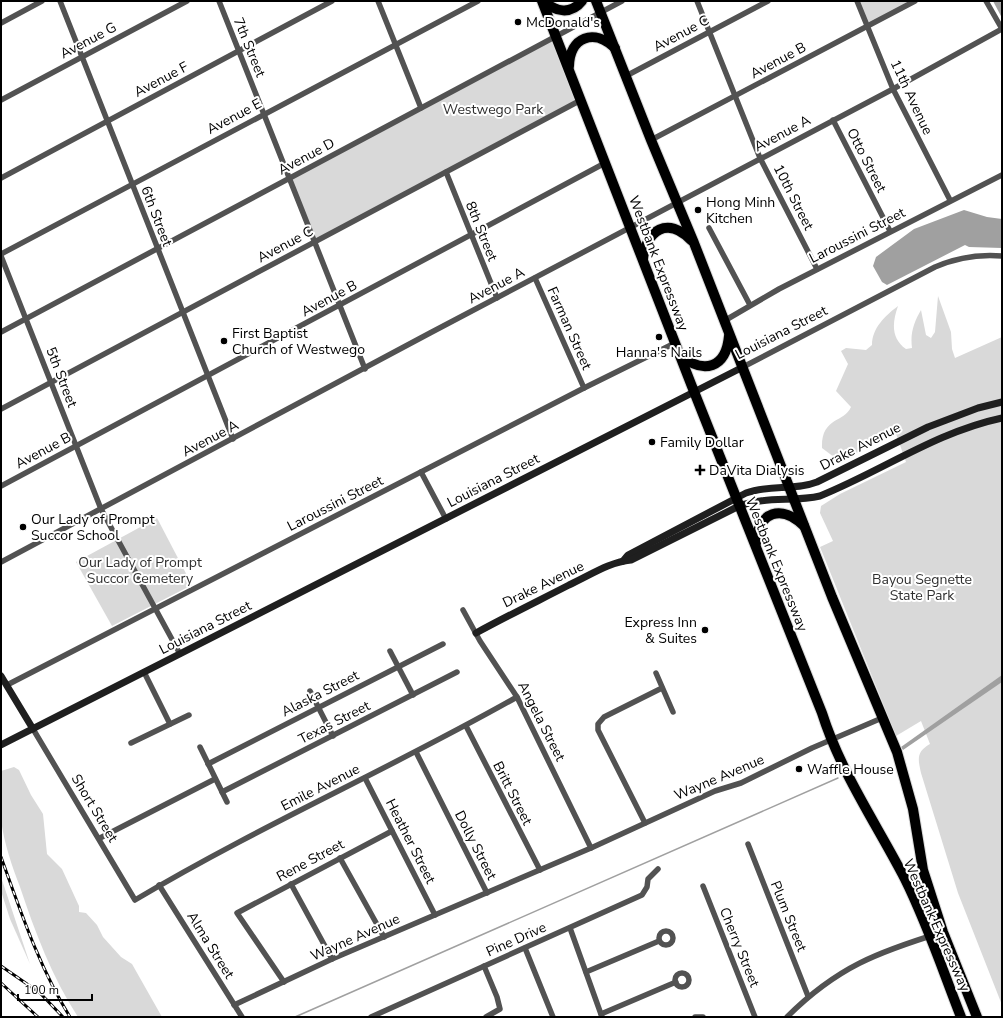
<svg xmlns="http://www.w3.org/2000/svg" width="1003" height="1018" font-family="'Nunito Sans',sans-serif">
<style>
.green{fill:#d9d9d9}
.water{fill:#a0a0a0}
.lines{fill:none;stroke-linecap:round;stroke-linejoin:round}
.stream{stroke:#a0a0a0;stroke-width:1.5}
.highway-casing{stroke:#dbdbdb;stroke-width:12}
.street{stroke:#525252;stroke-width:5.5}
.secondary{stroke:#1f1f1f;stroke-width:7}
.highway{stroke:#000;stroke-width:10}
.rail-casing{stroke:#000;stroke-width:3}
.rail{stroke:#fff;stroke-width:1.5;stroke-dasharray:4.5;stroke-linecap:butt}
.poi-dot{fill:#000;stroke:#fff;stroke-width:1.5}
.labels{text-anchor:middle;stroke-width:4;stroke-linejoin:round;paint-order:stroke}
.poi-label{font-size:14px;fill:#000;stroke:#fff;text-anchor:start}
.street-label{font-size:14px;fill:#000;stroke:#fff}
.park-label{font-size:14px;fill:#303030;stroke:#fff}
</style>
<rect width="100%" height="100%" fill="#fff"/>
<g class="green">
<polygon points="857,1 915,1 867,26"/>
<polygon points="557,36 581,100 314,242 289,179"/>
<path d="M938,296L951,332L952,349L955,358L1002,337V1005L958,893L921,773C918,759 916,752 930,744L921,721L896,736L820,547L833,541L820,513L821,506L840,494L906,462L895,431L848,458L838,460L822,448C821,417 844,423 851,407L836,391L848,364L841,351L846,348L866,350L872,345C872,328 885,316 898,306C892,323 891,338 906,349L912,348C910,333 914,322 921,310L926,335L931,338L935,332Z"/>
<polygon points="157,518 192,585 112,626 76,562"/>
<path d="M14,767L19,770L31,795L43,814L47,854L62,869L79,906V912L86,913L97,925L103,937L121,957L132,964L162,1017H78C52,977 35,932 20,887C12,866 4,843 1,820C0,804 1,787 1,771Z"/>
<polygon points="1,877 30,964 10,919 1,891"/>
</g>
<g class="water">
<polygon points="993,1 1000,1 1002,5 1002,18"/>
<polygon points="964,210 987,217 1002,219 1002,248 969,247 965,245 887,285 882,282 873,266 876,257 914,229"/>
<polygon points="1002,675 1002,682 903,750 901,747"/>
</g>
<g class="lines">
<polyline class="stream" points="295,1017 838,778"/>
<defs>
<g id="highway">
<path d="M542,1L691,384L822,713C841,773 876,823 905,879C927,923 943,971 961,1017"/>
<path d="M544,1C555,12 571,15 582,1"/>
<polyline points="596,1 651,140 694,243 832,597 897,752 913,809 923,870 943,932 977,1017"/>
<path d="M569,66C570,37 594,28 615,48"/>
<path d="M643,259C646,230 668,216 691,240"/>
<path d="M680,355C704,375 726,368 729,336"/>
<path d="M756,543C758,511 782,504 804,526"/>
</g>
</defs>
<use href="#highway" class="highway-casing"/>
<g class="street">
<polyline points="60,1 233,439"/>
<polyline points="219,1 365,369"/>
<polyline points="378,1 421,108"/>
<polyline points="697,1 760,158 817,269"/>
<polyline points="857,1 893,89 950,200"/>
<polyline points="986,1 1002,29"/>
<polyline points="1,23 42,1"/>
<polyline points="626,76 768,1"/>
<polyline points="1,100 187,1"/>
<polyline points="833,120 890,231"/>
<polyline points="651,140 915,1"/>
<polyline points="446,172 497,298"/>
<polyline points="1,178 332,1"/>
<polyline points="709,228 750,305"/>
<polyline points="1,254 478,1"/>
<polyline points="1,256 101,509 180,654"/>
<polyline points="535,278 584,388"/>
<polyline points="724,321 779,289 1002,175"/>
<polyline points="1,332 622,1"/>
<path d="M743,367L935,267C956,258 979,254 1002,256"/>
<polyline points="1,409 581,100"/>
<polyline points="421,472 446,519"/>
<polyline points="1,486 605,163"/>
<polyline points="1,562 430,333 893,89 1002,29"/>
<polyline points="463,610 480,641 517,697 591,848"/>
<polyline points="390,651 413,695"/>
<polyline points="144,672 170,724"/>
<polyline points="656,673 673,712"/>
<polyline points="7,685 584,388 675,343"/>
<polyline points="310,691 333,736"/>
<polyline points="466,726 540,870"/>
<path d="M33,729L135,900C259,826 392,768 517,697"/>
<polyline points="131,743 189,715"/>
<polyline points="200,747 227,802"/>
<polyline points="416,752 487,893"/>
<polyline points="208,764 443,644"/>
<polyline points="365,778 435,915"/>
<polyline points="222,792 457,672"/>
<polyline points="645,823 598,730 598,724 604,717 662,688"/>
<polyline points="100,838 215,779"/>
<polyline points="748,844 808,996"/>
<polyline points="340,858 384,937"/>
<polyline points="291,884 332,959"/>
<polyline points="159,885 242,1017"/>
<polyline points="703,886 755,1017"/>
<polyline points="570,928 602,1017"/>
<circle cx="666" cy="938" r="7"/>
<polyline points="525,948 553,1017"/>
<polyline points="484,966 497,997 500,1009 486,1017"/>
<polyline points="586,972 659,941"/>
<circle cx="682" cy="980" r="7"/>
<polyline points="284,982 237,913 392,831"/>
<polyline points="234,1005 332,959 591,848 715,791 741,783 812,748 882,718"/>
<polyline points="601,1014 676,982"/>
<polyline points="371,1017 642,895 647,887 648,879 658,869"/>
<polyline points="695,1017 703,1017"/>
<path d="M787,1017C837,967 878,952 943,932"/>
</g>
<g class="secondary">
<path d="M623,561L628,555L746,493C770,484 794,491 817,482L928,427L978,408L1002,402"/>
<path d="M476,633C507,616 538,601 569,585C589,576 609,562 631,560L739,506C765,496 794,502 820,496C882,471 936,432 1002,418"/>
<polyline points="1,676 33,729"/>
<polyline points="1,745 743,367"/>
</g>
<use href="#highway" class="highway"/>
<defs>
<g id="rail">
<path d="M1,857C21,912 39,967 70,1017"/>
<polyline points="1,966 40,993 63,1017"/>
<polyline points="1,983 38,1017"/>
</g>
</defs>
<use href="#rail" class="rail-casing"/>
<use href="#rail" class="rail"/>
</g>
<g class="poi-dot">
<circle cx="518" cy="22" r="4"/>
<circle cx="698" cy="210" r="4"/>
<circle cx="659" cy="337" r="4"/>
<circle cx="224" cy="341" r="4"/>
<circle cx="652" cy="442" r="4"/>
<path d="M698 464h4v4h4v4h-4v4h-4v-4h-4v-4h4z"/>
<circle cx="23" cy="527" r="4"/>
<circle cx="705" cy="630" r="4"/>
<circle cx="799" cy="769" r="4"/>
</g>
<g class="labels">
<g class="poi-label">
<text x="526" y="27">McDonald's</text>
<text x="706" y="207">Hong Minh<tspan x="706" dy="16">Kitchen</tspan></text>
<text x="232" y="338">First Baptist<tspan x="232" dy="16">Church of Westwego</tspan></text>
<text x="659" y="357" text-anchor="middle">Hanna's Nails</text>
<text x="660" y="447">Family Dollar</text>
<text x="709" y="475">DaVita Dialysis</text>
<text x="31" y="524">Our Lady of Prompt<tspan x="31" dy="16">Succor School</tspan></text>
<text x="697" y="627" text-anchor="end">Express Inn<tspan x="697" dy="16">&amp; Suites</tspan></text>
<text x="807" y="774">Waffle House</text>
</g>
<g class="street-label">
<text transform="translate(681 33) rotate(-28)" y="5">Avenue C</text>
<text transform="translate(88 40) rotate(-28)" y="5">Avenue G</text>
<text transform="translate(250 47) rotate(68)" y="5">7th Street</text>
<text transform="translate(778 60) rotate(-28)" y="5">Avenue B</text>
<text transform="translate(161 79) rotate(-28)" y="5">Avenue F</text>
<text transform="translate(912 97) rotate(65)" y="5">11th Avenue</text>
<text transform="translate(234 116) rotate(-28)" y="5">Avenue E</text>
<text transform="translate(782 133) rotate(-28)" y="5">Avenue A</text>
<text transform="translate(306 156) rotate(-28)" y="5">Avenue D</text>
<text transform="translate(867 160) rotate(63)" y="5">Otto Street</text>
<text transform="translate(794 197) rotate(63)" y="5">10th Street</text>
<text transform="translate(157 216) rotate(69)" y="5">6th Street</text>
<text transform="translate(482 231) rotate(68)" y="5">8th Street</text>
<text transform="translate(857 235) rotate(-27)" y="5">Laroussini Street</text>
<text transform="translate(285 244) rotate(-28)" y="5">Avenue C</text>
<text transform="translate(659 263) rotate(69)" y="5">Westbank Expressway</text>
<text transform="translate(496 285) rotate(-28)" y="5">Avenue A</text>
<text transform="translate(329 298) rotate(-28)" y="5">Avenue B</text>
<text transform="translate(570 328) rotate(66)" y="5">Farman Street</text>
<text transform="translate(781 332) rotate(-27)" y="5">Louisiana Street</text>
<text transform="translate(62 377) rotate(69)" y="5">5th Street</text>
<text transform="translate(210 438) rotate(-28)" y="5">Avenue A</text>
<text transform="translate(860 446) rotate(-27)" y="5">Drake Avenue</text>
<text transform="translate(43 450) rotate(-28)" y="5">Avenue B</text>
<text transform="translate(493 480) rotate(-27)" y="5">Louisiana Street</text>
<text transform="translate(335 503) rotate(-27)" y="5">Laroussini Street</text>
<text transform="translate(777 564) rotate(68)" y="5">Westbank Expressway</text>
<text transform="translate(543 584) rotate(-26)" y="5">Drake Avenue</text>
<text transform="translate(205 627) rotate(-27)" y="5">Louisiana Street</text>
<text transform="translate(320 693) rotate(-27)" y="5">Alaska Street</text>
<text transform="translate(542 721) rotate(63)" y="5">Angela Street</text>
<text transform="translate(334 722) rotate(-27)" y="5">Texas Street</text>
<text transform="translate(719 777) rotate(-23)" y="5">Wayne Avenue</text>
<text transform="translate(320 787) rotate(-27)" y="5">Emile Avenue</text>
<text transform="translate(513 793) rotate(63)" y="5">Britt Street</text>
<text transform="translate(95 808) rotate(59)" y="5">Short Street</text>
<text transform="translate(411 841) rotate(63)" y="5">Heather Street</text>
<text transform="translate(476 845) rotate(63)" y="5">Dolly Street</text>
<text transform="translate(310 860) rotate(-28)" y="5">Rene Street</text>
<text transform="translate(789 916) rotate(68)" y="5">Plum Street</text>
<text transform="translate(937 925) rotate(66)" y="5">Westbank Expressway</text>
<text transform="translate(355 937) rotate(-24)" y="5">Wayne Avenue</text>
<text transform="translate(516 939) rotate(-24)" y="5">Pine Drive</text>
<text transform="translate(211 945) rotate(58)" y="5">Alma Street</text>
<text transform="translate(740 947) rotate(68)" y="5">Cherry Street</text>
</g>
<g class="park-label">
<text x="493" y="114">Westwego Park</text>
<text x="140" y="567">Our Lady of Prompt<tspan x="140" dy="16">Succor Cemetery</tspan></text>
<text x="922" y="584">Bayou Segnette<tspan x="922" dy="16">State Park</tspan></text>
</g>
</g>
<rect width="1003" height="1018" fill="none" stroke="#000000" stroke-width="4"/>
<path d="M18 994v6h74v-6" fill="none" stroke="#000000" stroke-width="2"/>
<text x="24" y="994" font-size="12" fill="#000000" stroke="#ffffff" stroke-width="3" paint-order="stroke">100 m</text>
</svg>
